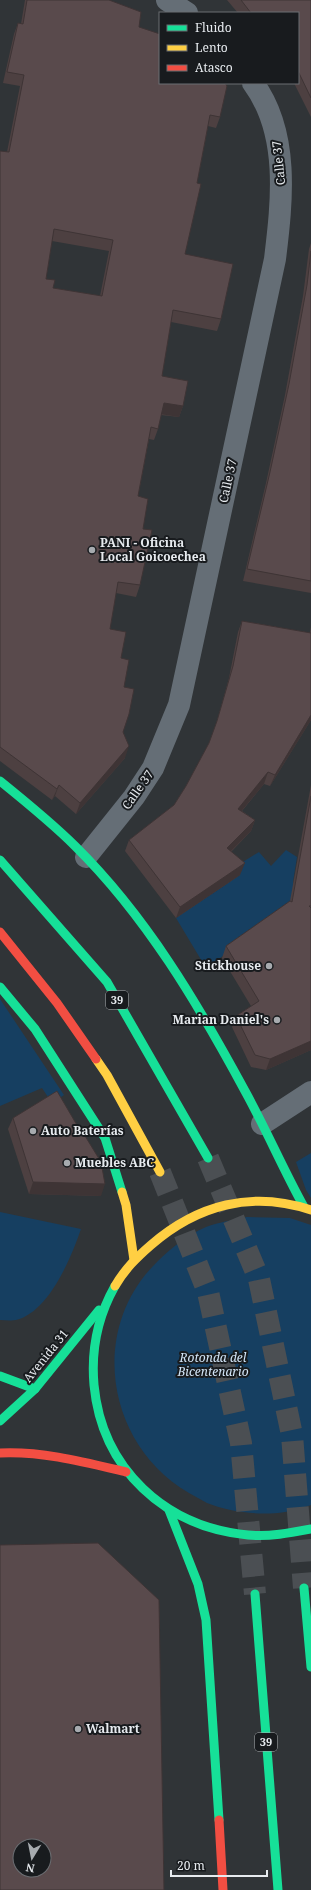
<svg xmlns="http://www.w3.org/2000/svg" width="311" height="1890" font-family="'Noto Serif',serif">
<style>
.green{fill:#163f61}
.lines{fill:none;stroke-linecap:round;stroke-linejoin:round}
.highway-tunnel{stroke:#4b4f53;stroke-width:22;stroke-dasharray:22 11;stroke-linecap:butt}
.street{stroke:#656e76;stroke-width:22}
.fast{stroke:#16e098;stroke-width:9}
.slow{stroke:#ffcf43;stroke-width:9}
.jam{stroke:#f24e42;stroke-width:9}
.wall{fill:#4d4041;fill-rule:evenodd}
.shaded-wall{fill:#3e3435}
.building{fill:#594a4c;stroke:#3e3435;fill-rule:evenodd}
.poi-dot{fill:#a7abaf;stroke:#181b1e;stroke-width:1.5}
.labels{text-anchor:middle;stroke-width:4;stroke-linejoin:round;paint-order:stroke}
.shield{fill:#181b1e;stroke:#a9adb0;stroke-width:1}
.shield-label{font-size:11px;font-weight:bold;fill:#e7ebef}
.street-label{font-size:12px;fill:#e7ebef;stroke:#181b1e}
.poi-label{font-size:12px;font-weight:bold;fill:#e7ebef;stroke:#181b1e;text-anchor:start}
.park-label{font-size:12px;font-style:italic;fill:#d3e6f8;stroke:#181b1e}
</style>
<rect width="100%" height="100%" fill="#303437"/>
<g class="green">
<polygon points="286,850 297,857 293,882 296,904 206,968 176,918 240,875 233,868 259,852 271,866"/>
<polygon points="0,999 64,1095 52,1103 42,1088 0,1106"/>
<polygon points="311,1153 311,1198 306,1190 296,1162"/>
<path d="M0,1212L81,1229C71,1258 49,1312 16,1320C11,1321 5,1320 0,1320Z"/>
<path d="M247,1217L290,1218L311,1225V1505C302,1508 293,1511 285,1512C260,1516 230,1512 207,1503C201,1500 195,1496 189,1493C106,1445 88,1329 157,1262C171,1248 187,1235 206,1227C219,1222 234,1220 247,1217Z"/>
</g>
<g class="lines">
<g class="highway-tunnel">
<polyline points="208,1158 259,1279 292,1435 304,1588"/>
<polyline points="160,1172 208,1292 241,1443 255,1594"/>
</g>
<g class="street">
<polyline points="167,0 187,13"/>
<path d="M86,857L134,797L153,768L179,705L275,259C282,201 290,133 253,83"/>
<polyline points="262,1124 311,1092"/>
</g>
<g class="fast">
<path d="M0,781C26,802 52,823 75,846C146,916 198,1004 245,1091C266,1129 283,1169 304,1207"/>
<polyline points="0,860 107,982 208,1158"/>
<polyline points="0,987 35,1029 105,1138 122,1192"/>
<path d="M115,1286C98,1316 91,1351 94,1385C102,1469 165,1527 248,1535C269,1537 290,1533 311,1529"/>
<polyline points="0,1376 35,1389"/>
<polyline points="0,1421 35,1389 99,1310"/>
<polyline points="169,1510 198,1584 206,1620 219,1820"/>
<polyline points="304,1588 311,1667"/>
<polyline points="255,1594 278,1890"/>
</g>
<g class="slow">
<polyline points="96,1059 107,1075 160,1172"/>
<polyline points="122,1192 126,1205 134,1260"/>
<path d="M115,1286C125,1269 136,1258 151,1245C197,1205 252,1190 311,1210"/>
</g>
<g class="jam">
<polyline points="0,932 57,1003 96,1059"/>
<path d="M0,1453C43,1451 84,1462 126,1472"/>
<polyline points="219,1820 223,1890"/>
</g>
</g>
<g class="wall">
<path d="M25,0H109L139,27L220,117L216,128L208,126L197,183L185,254L221,319L217,331L171,322L162,376L183,406L179,417L161,415L158,429L154,440L149,439L138,496L143,529L140,585L136,597L116,593L110,629L121,658L124,687L123,732L125,758L76,814L55,796L52,800L0,761V151L7,152L20,86L3,83L14,34L18,23L21,24ZM52,241L109,251L100,296L53,288L46,279Z"/>
<polygon points="227,0 311,0 311,117 294,83 298,83 298,13 238,13"/>
<polygon points="311,243 311,593 243,581 266,483 285,395 303,296 309,249"/>
<polygon points="242,621 310,633 311,627 311,720 270,786 264,784 242,811 255,820 251,831 231,852 240,875 176,918 125,851 129,840 174,805 186,786 209,743 214,732 229,678 238,632"/>
<polygon points="311,785 311,1050 266,1070 251,1067 232,1027 236,1016 251,1006 222,958 226,946 290,901"/>
<polygon points="13,1118 101,1196 29,1194 8,1129"/>
</g>
<g class="shaded-wall">
<polygon points="164,403 183,406 179,417 160,414"/>
<polygon points="311,715 311,720 270,786 275,775"/>
<polygon points="129,746 125,758 76,814 80,803"/>
<polygon points="268,772 264,784 234,820 238,809"/>
<polygon points="59,785 55,796 52,800 57,789"/>
<polygon points="255,820 251,831 222,860 227,848"/>
<polygon points="245,863 240,875 176,918 180,907"/>
<polygon points="311,1041 311,1050 266,1070 270,1059"/>
<polygon points="33,1182 105,1184 101,1196 29,1194"/>
</g>
<g class="building">
<path d="M27,0H109L141,12L139,27L160,34V83H225L227,86L220,117L210,115L197,183L201,184L185,254L233,264L221,319L173,310L162,376L188,381L183,406L164,403L158,429L151,427L138,496L148,499L143,529L152,530L140,585L118,582L110,629L126,632L121,658L129,660L124,687L134,689L129,714L123,732L129,746L80,803L59,785L57,789L0,747V151L9,152L24,75L7,72L18,23L23,24ZM54,229L113,240L102,296L53,288L55,280L46,279Z"/>
<polygon points="241,0 311,0 311,98 298,71 298,13 251,13"/>
<polygon points="311,251 311,581 247,569 270,472 289,384 307,285"/>
<polygon points="242,621 311,633 311,715 275,775 268,772 238,809 255,820 227,848 245,863 180,907 129,840 174,805 186,786 209,743 217,721 233,666"/>
<polygon points="311,796 311,906 309,906 311,908 311,1041 270,1059 255,1055 236,1016 259,1001 226,946 290,901 292,902"/>
<polygon points="57,1091 81,1132 82,1131 101,1162 105,1184 33,1182 13,1118"/>
<path d="M98,1543L159,1600L164,1890H0V1545ZM20,1846H44V1870H20Z"/>
</g>
<g class="poi-dot">
<circle cx="92" cy="550" r="4"/>
<circle cx="269" cy="966" r="4"/>
<circle cx="277" cy="1020" r="4"/>
<circle cx="33" cy="1131" r="4"/>
<circle cx="67" cy="1163" r="4"/>
<circle cx="78" cy="1729" r="4"/>
</g>
<g class="labels">
<g class="shield">
<rect x="106" y="991" width="22" height="18" rx="3"/>
<rect x="255" y="1733" width="22" height="18" rx="3"/>
</g>
<g class="shield-label">
<text x="117" y="1004">39</text>
<text x="266" y="1746">39</text>
</g>
<g class="street-label">
<text transform="translate(279 163) rotate(-96)" y="4">Calle 37</text>
<text transform="translate(228 481) rotate(-78)" y="4">Calle 37</text>
<text transform="translate(138 790) rotate(-55)" y="4">Calle 37</text>
<text transform="translate(46 1356) rotate(-51)" y="4">Avenida 31</text>
</g>
<g class="poi-label">
<text x="100" y="547">PANI - Oficina<tspan x="100" dy="14">Local Goicoechea</tspan></text>
<text x="261" y="970" text-anchor="end">Stickhouse</text>
<text x="269" y="1024" text-anchor="end">Marian Daniel's</text>
<text x="41" y="1135">Auto Baterías</text>
<text x="75" y="1167">Muebles ABC</text>
<text x="86" y="1733">Walmart</text>
</g>
<g class="park-label">
<text x="213" y="1362">Rotonda del<tspan x="213" dy="14">Bicentenario</tspan></text>
</g>
</g>
<rect x="159" y="12" width="140" height="72" fill="#181b1e" stroke="#6b6e72"/>
<rect x="167" y="25" width="20" height="6" fill="#16e098" stroke="#6b6e72"/>
<text x="195" y="32" font-size="12" fill="#e7ebef">Fluido</text>
<rect x="167" y="45" width="20" height="6" fill="#ffcf43" stroke="#6b6e72"/>
<text x="195" y="52" font-size="12" fill="#e7ebef">Lento</text>
<rect x="167" y="65" width="20" height="6" fill="#f24e42" stroke="#6b6e72"/>
<text x="195" y="72" font-size="12" fill="#e7ebef">Atasco</text>
<g transform="translate(32 1858) rotate(190)"><circle r="19" fill="#181b1e" stroke="#6b6e72"/>
<path d="M0-3L7 15L0 10L-7 15Z" fill="#a7abaf"/>
<text y="-6" font-size="11" font-weight="bold" text-anchor="middle" fill="#e7ebef">N</text>
</g>
<path d="M171 1870v6h96v-6" fill="none" stroke="#e7ebef" stroke-width="2"/>
<text x="177" y="1870" font-size="12" fill="#e7ebef" stroke="#181b1e" stroke-width="3" paint-order="stroke">20 m</text>
</svg>
